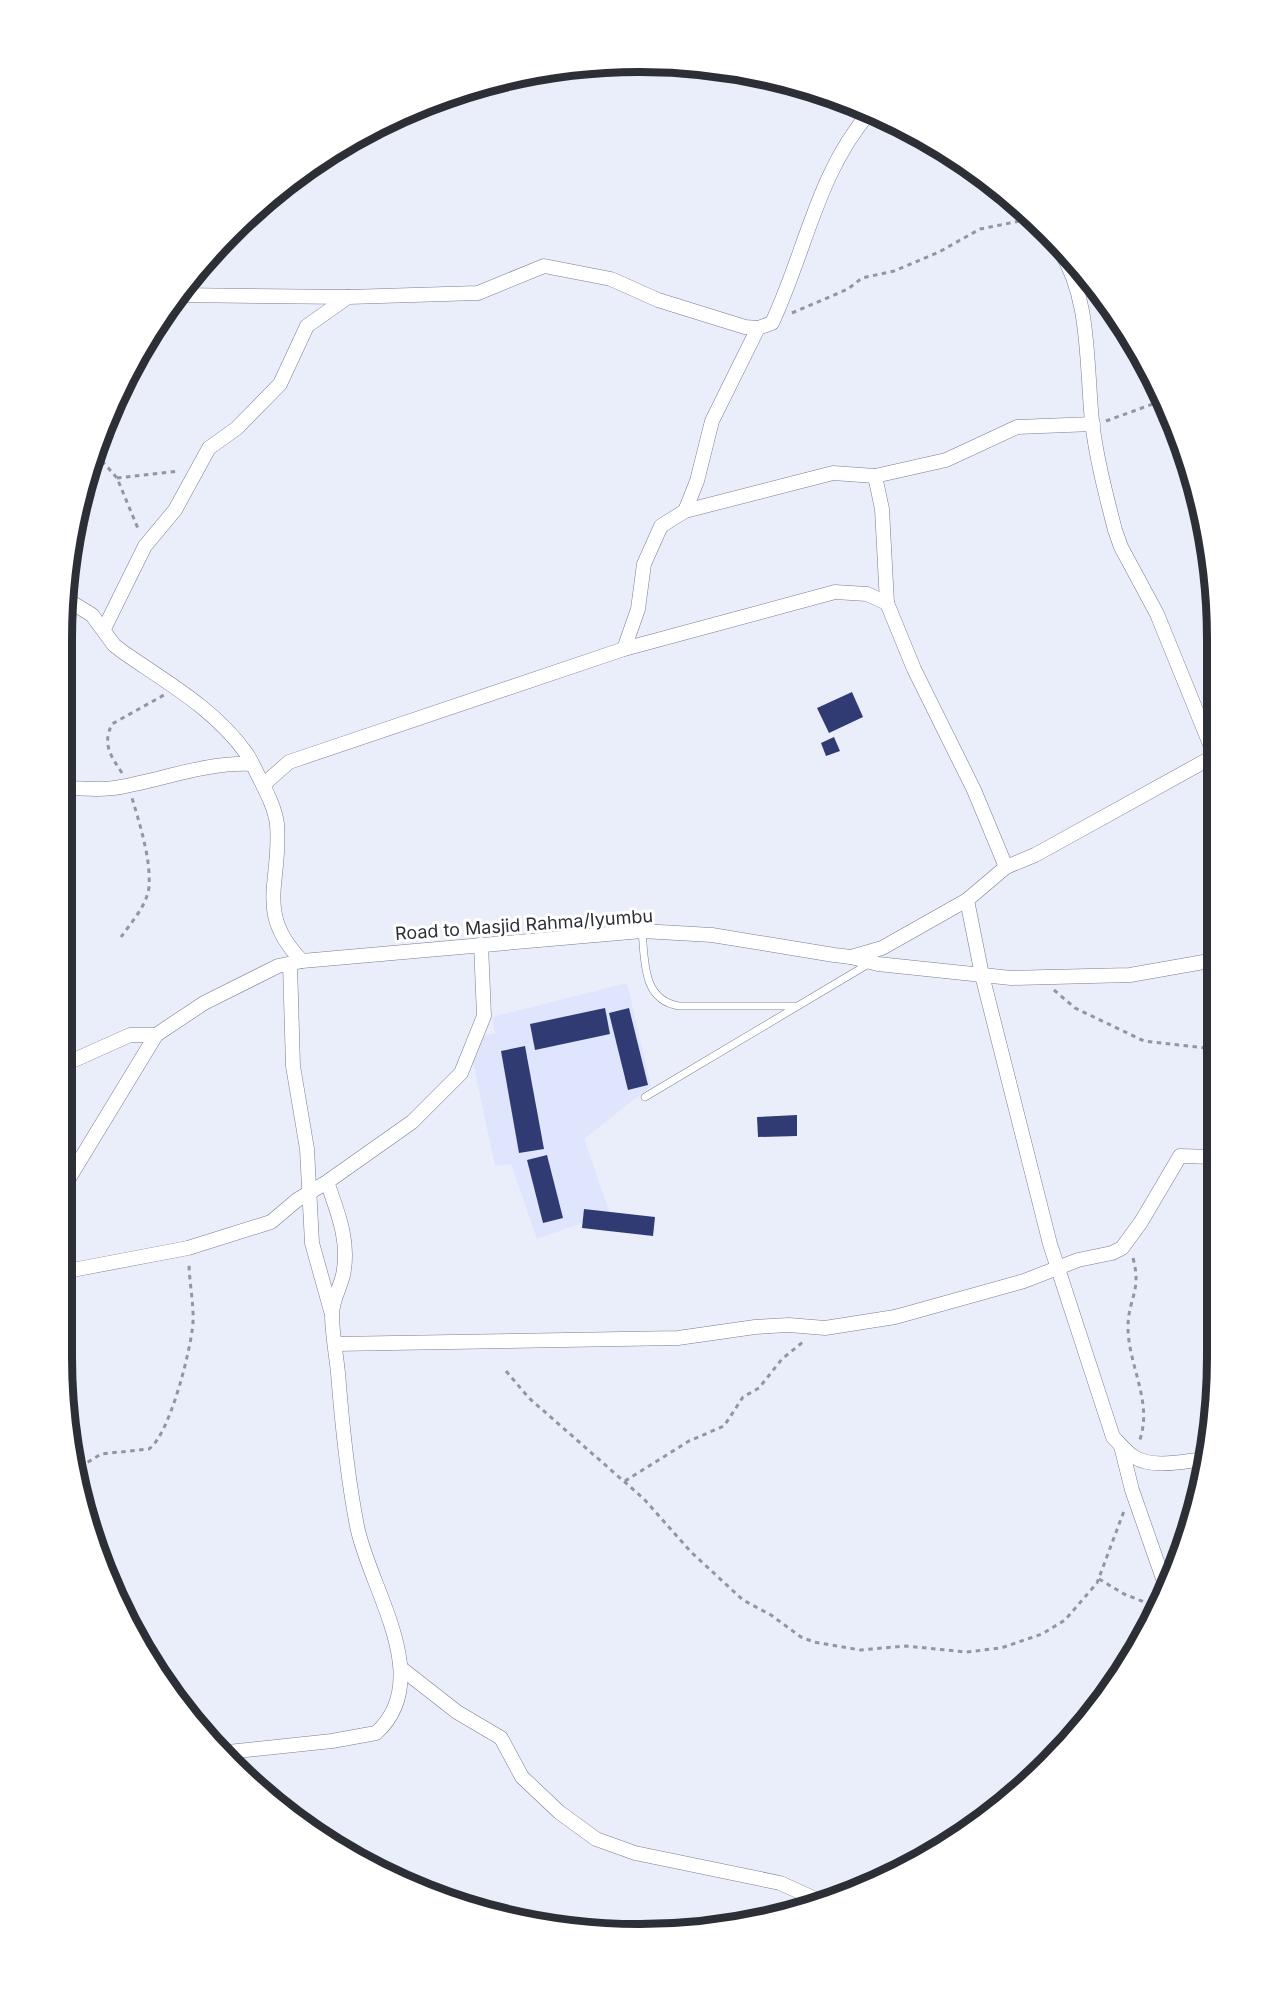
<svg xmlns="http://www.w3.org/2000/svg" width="1279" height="1996" font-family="Inter,sans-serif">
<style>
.built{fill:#dee5fc}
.building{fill:#303b74}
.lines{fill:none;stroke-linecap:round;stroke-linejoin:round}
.service-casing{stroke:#787d90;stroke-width:8}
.minor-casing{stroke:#787d90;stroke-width:15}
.path{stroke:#9396a1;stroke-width:3;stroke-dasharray:4.5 4.5;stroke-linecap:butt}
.service{stroke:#fff;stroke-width:7}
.minor{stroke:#fff;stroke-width:14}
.labels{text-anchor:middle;stroke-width:6;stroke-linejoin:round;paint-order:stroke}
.street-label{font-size:18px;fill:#2d2f37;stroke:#fff}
.rim{fill:none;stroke:#2d2f37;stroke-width:8}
</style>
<rect width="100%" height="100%" fill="#eaeefb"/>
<polygon class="built" points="627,983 651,1086 584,1139 610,1213 537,1239 511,1164 495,1166 468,1039 495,1033 492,1017"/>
<g class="building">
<polygon points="852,692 863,717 829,733 817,708"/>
<polygon points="834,737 840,751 826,756 821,743"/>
<polygon points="605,1008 610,1034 535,1050 530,1024"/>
<polygon points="629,1008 648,1085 628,1090 609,1013"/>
<polygon points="525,1046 544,1149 519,1153 501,1051"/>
<polygon points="797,1115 797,1136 758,1137 757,1117"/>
<polygon points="547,1155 563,1218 543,1223 527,1160"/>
<polygon points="584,1209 655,1217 653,1236 582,1228"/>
</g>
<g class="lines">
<defs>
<g id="service">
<path d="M642,931C645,961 642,1000 679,1006H795"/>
<polyline points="645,1097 870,963"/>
</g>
<g id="minor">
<path d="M1057,246C1091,295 1086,364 1092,421C1096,457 1106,495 1115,530L1121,547L1157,614L1216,759"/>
<polyline points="177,295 348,297"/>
<polyline points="875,476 882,509 887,603 914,669 974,790 1006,867"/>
<path d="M685,511L697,481L712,421L758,328L772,323C805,253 818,171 870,112"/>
<path d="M66,599L92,615L114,645L123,652C166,682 215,709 246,753C252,761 256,772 261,781C268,795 275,809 277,824C282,882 254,912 302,961"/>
<polyline points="104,629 145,546 175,510 209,448 237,428 280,384 307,326 348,297 478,293 544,266 611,279 658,300 745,327 758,328"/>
<polyline points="624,649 638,609 644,564 661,526 685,511 833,473 875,476 946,460 1017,427 1093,424"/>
<polyline points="263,785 289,762 624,649 835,592 867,594 887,603"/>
<path d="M65,788C83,788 103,791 120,787C164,779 208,762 252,764"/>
<path d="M967,900L982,975L1050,1244L1113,1437C1119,1443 1126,1452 1134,1457C1154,1469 1184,1461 1205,1459"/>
<polyline points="851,957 878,964 1011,978 1130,975 1215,960"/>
<polyline points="290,964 293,1066 307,1149 312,1243 331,1311"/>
<polyline points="63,1065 130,1035 156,1035"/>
<polyline points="63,1188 156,1035 204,1003 278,966 302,961 642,931 712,935 834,955 851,957 882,948 967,900 1006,867 1035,855 1216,755"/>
<polyline points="62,1272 188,1248 271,1222 297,1200 327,1182 412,1122 461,1073 484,1016 481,944"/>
<polyline points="335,1344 678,1338 755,1327 789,1325 825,1328 895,1317 1024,1281 1078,1260 1112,1253 1122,1248 1141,1222 1180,1156 1214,1157"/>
<polyline points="1121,1446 1132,1490 1167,1590"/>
<polyline points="402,1669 457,1712 501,1738 522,1777 559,1812 596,1839 635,1853 780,1883 820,1901"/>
<path d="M228,1752L332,1741L376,1733C436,1679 369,1588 357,1526C347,1475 342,1424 338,1373C336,1353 332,1333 332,1314C332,1301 340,1288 343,1275C350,1242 338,1213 327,1182"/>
</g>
</defs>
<use href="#service" class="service-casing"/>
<use href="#minor" class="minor-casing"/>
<g class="path">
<polyline points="792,313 848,289 862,278 894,271 939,252 980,229 1030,219"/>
<polyline points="1106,421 1164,400"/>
<polyline points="96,454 117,478 139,531"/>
<polyline points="117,478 179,471"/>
<path d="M122,773C111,756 102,745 112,724L164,695"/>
<path d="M121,937C131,923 147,905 149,887C151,859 140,825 132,798"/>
<polyline points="1054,990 1075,1008 1144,1041 1214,1049"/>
<path d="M1133,1258C1142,1291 1128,1299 1128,1327C1128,1366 1154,1403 1139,1442"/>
<polyline points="506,1371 529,1398 644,1499 691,1552 743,1600 771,1615 801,1637 814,1642 860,1650 906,1646 966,1652 1001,1648 1042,1634 1065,1620 1097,1583 1124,1511"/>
<path d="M80,1467L101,1454L149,1449C170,1434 191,1349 193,1323C194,1303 189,1282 189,1262"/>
<polyline points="625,1481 689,1441 724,1426 743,1397 759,1388 782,1359 803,1342"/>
<polyline points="1099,1579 1124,1594 1157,1607"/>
</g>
<use href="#service" class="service"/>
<use href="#minor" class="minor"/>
</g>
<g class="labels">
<g class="street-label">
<text transform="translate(524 925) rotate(-4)" y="6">Road to Masjid Rahma/Iyumbu</text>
</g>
</g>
<path d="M0 0H1279V1996H0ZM639 72H640A567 567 0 0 1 1207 639V1357A567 567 0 0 1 640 1924H639A567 567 0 0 1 72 1357V639A567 567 0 0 1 639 72Z" fill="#fff" fill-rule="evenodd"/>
<path class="rim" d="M639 72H640A567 567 0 0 1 1207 639V1357A567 567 0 0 1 640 1924H639A567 567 0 0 1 72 1357V639A567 567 0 0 1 639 72Z"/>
</svg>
